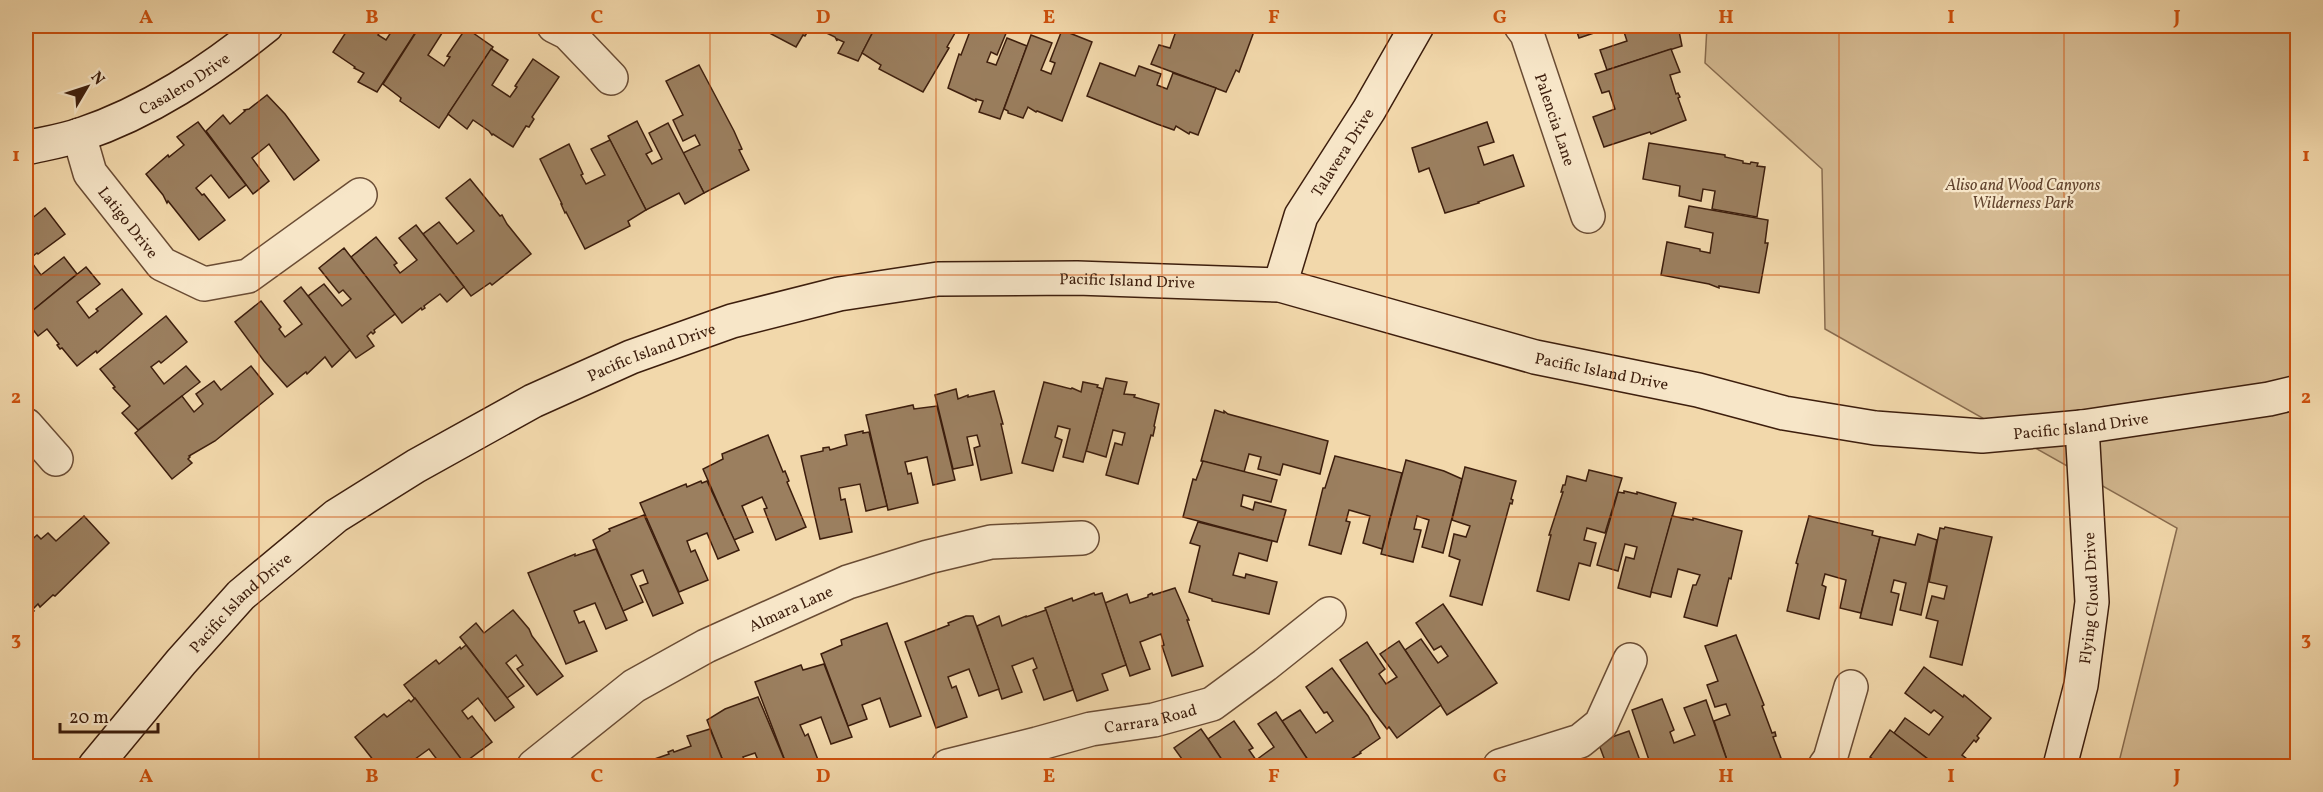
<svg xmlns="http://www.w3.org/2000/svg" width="2323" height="792" font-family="Vollkorn,serif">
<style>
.green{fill:#d3b890;stroke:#886b4e;stroke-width:1.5}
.building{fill:#9b7f5f;stroke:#3d1e0d;stroke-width:1.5}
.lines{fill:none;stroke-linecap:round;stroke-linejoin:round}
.street-casing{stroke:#6a4c34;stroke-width:36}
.secondary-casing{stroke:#3d1e0d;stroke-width:36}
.street{stroke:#f7e6c8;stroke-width:33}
.secondary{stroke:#f7e6c8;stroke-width:33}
.grid{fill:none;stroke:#ce500c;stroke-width:1.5;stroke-opacity:0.55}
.labels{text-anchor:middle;stroke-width:4.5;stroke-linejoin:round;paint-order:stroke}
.street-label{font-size:16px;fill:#3d1e0d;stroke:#f7e6c8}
.park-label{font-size:16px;font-style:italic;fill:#62442e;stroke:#f7e6c8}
.neatline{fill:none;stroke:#ce500c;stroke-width:2}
.grid-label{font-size:20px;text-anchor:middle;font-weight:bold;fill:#ce500c}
</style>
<rect width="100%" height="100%" fill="#f2d8ab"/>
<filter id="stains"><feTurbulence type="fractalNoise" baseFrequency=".00333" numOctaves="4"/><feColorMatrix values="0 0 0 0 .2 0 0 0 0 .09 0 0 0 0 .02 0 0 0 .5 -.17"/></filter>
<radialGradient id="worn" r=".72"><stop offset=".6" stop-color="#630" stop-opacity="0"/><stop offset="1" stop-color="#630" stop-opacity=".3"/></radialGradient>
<polygon class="green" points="1707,26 2297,26 2297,766 2118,766 2177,528 1825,329 1822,169 1705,63"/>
<g class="building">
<polygon points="350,26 390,26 388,29 384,26 378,35 386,40 395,26 419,27 377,92 358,82 364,73 354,68 355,67 333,52"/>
<polygon points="420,26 437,26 444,30 428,55 444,66 450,57 447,56 466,28 493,47 439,128 400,101 401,98 383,84"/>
<polygon points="756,26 811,26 805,36 803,35 796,47"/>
<polygon points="812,26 876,26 858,61 838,53 844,42 837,39 837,41 835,37"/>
<polygon points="876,26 915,26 922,29 924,26 959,26 947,47 949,48 923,92 879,69 881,65 862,53"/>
<polygon points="972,26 1009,26 997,55 991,52 987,62 996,65 1007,38 1027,46 1000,119 979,112 983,101 976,99 976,101 948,88 959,54 961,55"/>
<polygon points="1162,26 1256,26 1239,72 1236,70 1226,92 1151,64 1159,45 1170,48 1176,31"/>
<polygon points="1575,26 1611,26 1612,27 1579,38"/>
<polygon points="1622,26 1678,26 1682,46 1607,70 1600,50 1627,41"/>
<polygon points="1062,30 1092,42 1062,121 1037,111 1036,112 1028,107 1023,118 1008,113 1008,111 1004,109 1031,35 1052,43 1041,70 1051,74 1055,63 1050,61"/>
<polygon points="491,49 508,60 492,85 510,97 517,87 515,86 533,59 559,77 532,117 534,119 529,127 526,126 513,147 493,134 492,135 489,131 473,120 467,129 448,114"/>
<polygon points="1671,49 1680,72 1670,75 1676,94 1678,93 1680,97 1678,98 1686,120 1651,134 1650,132 1604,147 1593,117 1615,109 1609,91 1602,93 1595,74"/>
<polygon points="1100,63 1135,76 1139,66 1161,74 1157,85 1167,89 1173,73 1216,88 1198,135 1190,132 1189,134 1176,126 1174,130 1157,124 1087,96"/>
<polygon points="699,65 734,131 742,149 739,150 749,170 704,193 683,153 700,145 695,135 683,141 673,120 683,115 666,81"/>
<polygon points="267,95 285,114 319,160 294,180 269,144 252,158 269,181 253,194 206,131 223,115 230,124 245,111 244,110 249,109"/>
<polygon points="637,121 652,151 646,154 652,164 662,159 649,133 668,123 704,193 685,204 679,193 646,210 608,136"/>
<polygon points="198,122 246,185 229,198 211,175 196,188 202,195 204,194 225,220 199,240 168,201 167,203 163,195 146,174 168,155 169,157 184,145 177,137"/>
<polygon points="1487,122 1494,142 1478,147 1484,165 1513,155 1524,186 1478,202 1479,203 1445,213 1429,168 1419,172 1412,148"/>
<polygon points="610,140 646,210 628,221 630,226 585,249 566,212 565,213 561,204 562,204 540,159 569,144 583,174 581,175 586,184 605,175 591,149"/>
<polygon points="1649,143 1725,155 1725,157 1743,161 1743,163 1750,164 1751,162 1758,163 1757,166 1765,167 1757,217 1712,209 1715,191 1703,189 1701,201 1679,196 1680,186 1643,179"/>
<polygon points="470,179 500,216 502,215 507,224 531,254 492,285 490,283 471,296 423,234 439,222 457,244 474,231 446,198"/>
<polygon points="1689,206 1768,220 1765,243 1768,243 1759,293 1719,286 1719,288 1709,284 1661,275 1667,242 1700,249 1700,251 1710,253 1713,233 1685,227"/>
<polygon points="45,208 65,234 38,254 37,253 29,259 41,275 64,257 77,274 26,316 26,223"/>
<polygon points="416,225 464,287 447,302 440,294 424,306 425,308 422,310 421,308 402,323 351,257 376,237 397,263 394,265 400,273 417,260 399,238"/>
<polygon points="344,248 395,314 374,330 375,332 373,334 371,332 367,336 374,346 356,358 308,296 324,284 342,306 351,299 343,290 339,293 319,268"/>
<polygon points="86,267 100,284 77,302 89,318 98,311 96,309 122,289 142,314 97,353 96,351 77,366 62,348 60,349 57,345 59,344 47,329 38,336 27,322 29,321 26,316"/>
<polygon points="301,287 350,350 332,367 325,357 307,374 306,372 287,387 264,361 235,322 261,301 281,327 279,329 285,337 302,324 284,301"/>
<polygon points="166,316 187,342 161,363 159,361 151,367 164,384 186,366 200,382 138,430 122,413 130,406 113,388 115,387 100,369"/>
<polygon points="251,366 273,394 215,441 189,456 190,457 188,459 192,463 172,479 135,433 182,396 194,412 203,404 196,394 214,381 221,390"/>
<polygon points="1106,378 1127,382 1124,394 1135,395 1134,397 1159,404 1154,426 1155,427 1153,436 1151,435 1138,484 1106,475 1115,443 1122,445 1125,433 1113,430 1106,457 1086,451"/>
<polygon points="1044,382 1071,389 1072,388 1081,392 1083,382 1098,385 1097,387 1103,389 1083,462 1063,457 1070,429 1058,426 1055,437 1062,440 1053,471 1022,463"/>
<polygon points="956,389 958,399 968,395 968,397 994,391 1003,424 1001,424 1012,473 981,480 974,448 980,446 977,435 967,437 973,465 953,469 935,395"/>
<polygon points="913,405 914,409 937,406 955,480 933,485 927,457 905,462 908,474 911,473 918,503 888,510 866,415"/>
<polygon points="1215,410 1224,413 1224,411 1228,414 1328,441 1320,474 1283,464 1280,475 1258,469 1261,457 1249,454 1244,472 1201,461"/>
<polygon points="863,431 863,433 869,432 887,506 866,511 860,484 839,488 841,500 845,499 852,532 820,539 801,456 823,451 823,448 829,447 830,450 847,445 845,435"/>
<polygon points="768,435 783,472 785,471 789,481 787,482 806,527 776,540 764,509 767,508 762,497 742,506 753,532 734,540 703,469 723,459 722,454"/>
<polygon points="1335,456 1402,473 1382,549 1363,543 1370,516 1349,510 1346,521 1350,522 1341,554 1309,545 1323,488 1325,488"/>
<polygon points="1406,460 1444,471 1462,479 1443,553 1422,547 1429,520 1417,516 1414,529 1421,530 1413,562 1381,554"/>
<polygon points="1203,461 1277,480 1271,502 1243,495 1241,506 1253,510 1255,502 1286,510 1277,542 1183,517 1193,479 1196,480"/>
<polygon points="1465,467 1516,481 1511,499 1513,500 1512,504 1510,503 1482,605 1450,596 1460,560 1449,556 1454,534 1466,537 1470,526 1452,520"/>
<polygon points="1589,470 1622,478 1605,533 1587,528 1584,540 1596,543 1590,566 1579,563 1569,600 1537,591 1551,535 1549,535 1563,492 1561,492 1563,485 1565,485 1567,476 1586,481"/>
<polygon points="701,481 702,483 707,481 739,550 718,559 707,533 687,541 691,552 695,550 708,580 679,592 640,503 686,484 687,487"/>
<polygon points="1624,491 1637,494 1637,492 1676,503 1650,597 1618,588 1626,557 1634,559 1637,547 1625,544 1618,571 1597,565 1618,492 1624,493"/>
<polygon points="644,515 683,603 653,616 640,586 648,583 643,570 631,575 643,602 623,611 593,540 610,531 609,529"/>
<polygon points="84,516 109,543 55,596 53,595 40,607 38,604 32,610 34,611 29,616 27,614 26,616 26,545 37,535 41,539 48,533 56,541"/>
<polygon points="1672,516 1693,520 1693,518 1742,531 1731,579 1729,578 1717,626 1684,617 1693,585 1696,585 1700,575 1678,569 1671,597 1651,592"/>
<polygon points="1809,516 1873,531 1872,535 1880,537 1861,613 1840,608 1846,580 1825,574 1822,585 1826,587 1819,619 1787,611 1798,564 1796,563"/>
<polygon points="1198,522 1272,541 1267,561 1239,553 1233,575 1245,578 1246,574 1277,582 1269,614 1212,601 1212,599 1189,592 1200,546 1190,543"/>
<polygon points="1945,527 1992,537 1962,665 1930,657 1938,621 1926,618 1932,596 1944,599 1947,586 1929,582 1940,528 1944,529"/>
<polygon points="1918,534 1937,540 1921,615 1900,610 1906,583 1894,580 1891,592 1899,594 1892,625 1860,618 1880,537 1915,545"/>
<polygon points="596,549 627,620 606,629 595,603 574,611 579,623 584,621 597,651 566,664 528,573 575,554 575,556"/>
<polygon points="1175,588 1189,620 1187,620 1203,666 1172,676 1162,646 1164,645 1161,634 1140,642 1150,669 1130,676 1105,603 1127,594 1130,603 1148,597 1148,595 1152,593 1153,595"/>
<polygon points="1094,593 1095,595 1102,593 1126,665 1102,674 1108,690 1077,701 1045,608 1072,598 1073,601"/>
<polygon points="1443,604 1497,683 1447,715 1405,650 1421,639 1438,663 1448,656 1441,646 1434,650 1416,623"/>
<polygon points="513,610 529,629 532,636 563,676 537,695 517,669 523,665 516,655 506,663 524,686 507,698 460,637 476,623 484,633"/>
<polygon points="1046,610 1073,690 1044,700 1033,670 1037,668 1033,658 1012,666 1022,692 1002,699 977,626 999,616 1002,626 1026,616 1026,617"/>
<polygon points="966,616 973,616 999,689 979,696 969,669 948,677 952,688 956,686 967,717 936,728 905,642 949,625 948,623"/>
<polygon points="887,623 921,716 890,727 880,698 862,705 867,719 848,726 821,654 842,645 841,640"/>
<polygon points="1736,635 1764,705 1762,706 1772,733 1775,732 1776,736 1773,737 1781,758 1758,766 1729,766 1714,721 1730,715 1726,704 1715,707 1707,685 1718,681 1705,646"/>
<polygon points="1399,641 1441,705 1397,738 1389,727 1387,729 1373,711 1340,660 1367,642 1385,669 1379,674 1386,684 1397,677 1380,654"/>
<polygon points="466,645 514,707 495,721 478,698 462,711 468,719 472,716 492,742 464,763 404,685 436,660 439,664 460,647 461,649"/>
<polygon points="824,664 852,737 831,744 821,717 800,725 805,736 808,734 820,765 787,766 755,682 801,665 803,670"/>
<polygon points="1924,667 1963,697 1964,695 1991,718 1977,736 1979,738 1976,742 1974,740 1962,755 1971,762 1967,766 1937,766 1894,733 1905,718 1929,735 1943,717 1934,710 1931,713 1905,693"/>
<polygon points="1332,668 1368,716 1380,738 1360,752 1361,753 1341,765 1342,766 1312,766 1282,721 1300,710 1316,733 1333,721 1327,712 1324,713 1306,687"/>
<polygon points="758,697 787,766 755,766 760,765 755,753 743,757 747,766 725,766 707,720 725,709"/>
<polygon points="415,698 462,760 453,766 442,766 429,749 411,762 415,766 378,766 355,737 384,714 387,717 409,700 411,702"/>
<polygon points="1662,699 1674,730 1670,732 1674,743 1695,735 1684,708 1706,700 1729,766 1651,766 1632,710"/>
<polygon points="1276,712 1312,766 1226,766 1208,739 1234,721 1253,748 1249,750 1256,760 1274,747 1258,724"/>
<polygon points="710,729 725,766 648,766 646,762 669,754 668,752 673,750 674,752 691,746 687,736"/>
<polygon points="1201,729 1208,739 1226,766 1187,766 1174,748"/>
<polygon points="1890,730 1894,733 1937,766 1883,766 1870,757"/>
<polygon points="1629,731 1642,766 1607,766 1598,742"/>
</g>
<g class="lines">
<defs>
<g id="street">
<polyline points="554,26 568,33 611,78"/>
<path id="s1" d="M1521,26L1527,34L1588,216"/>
<path id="s2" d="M79,135L90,173L162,264L204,284L248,276L360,195"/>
<polyline points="26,425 56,459"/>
<path id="s3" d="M534,766L634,686L706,646L848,582L928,557L991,542L1082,538"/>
<path id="s4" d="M948,766L1037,744L1091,729L1154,720L1212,704L1265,665L1329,614"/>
<polyline points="1500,766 1580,741 1601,724 1630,660"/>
<polyline points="1825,766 1830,759 1851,687"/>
</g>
<g id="secondary">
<path id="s5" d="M26,148C43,144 62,141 80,135C149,112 210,71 266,26"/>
<path id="s6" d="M1280,285L1301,216L1369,110L1417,26"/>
<path id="s7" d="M95,766L181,662L241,595L336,516L416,466L533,401L631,357L732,321L839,294L938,279L1077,278L1280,285L1535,357L1698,390L1784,413L1875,428L1982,436L2082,427L2269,399L2298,392"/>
<path id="s8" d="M2060,766L2081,685L2092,602L2082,427"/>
</g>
</defs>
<use href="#street" class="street-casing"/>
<use href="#secondary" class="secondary-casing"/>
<use href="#street" class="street"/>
<use href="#secondary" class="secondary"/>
</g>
<path class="grid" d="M259,26V766M484,26V766M710,26V766M936,26V766M1162,26V766M1387,26V766M1613,26V766M1839,26V766M2064,26V766M26,275H2298M26,517H2298"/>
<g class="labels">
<g class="street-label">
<text dy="6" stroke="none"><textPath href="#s5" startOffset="172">Casalero Drive</textPath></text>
<text dy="6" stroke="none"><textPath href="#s1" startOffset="100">Palencia Lane</textPath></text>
<text dy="6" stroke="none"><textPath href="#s6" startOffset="148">Talavera Drive</textPath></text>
<text dy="6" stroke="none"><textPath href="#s2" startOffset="102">Latigo Drive</textPath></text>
<text dy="6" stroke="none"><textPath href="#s7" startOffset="1191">Pacific Island Drive</textPath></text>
<text dy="6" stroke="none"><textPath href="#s7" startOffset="705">Pacific Island Drive</textPath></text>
<text dy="6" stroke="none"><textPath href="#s7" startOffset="1677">Pacific Island Drive</textPath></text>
<text dy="6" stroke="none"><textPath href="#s7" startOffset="2163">Pacific Island Drive</textPath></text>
<text dy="6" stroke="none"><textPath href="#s8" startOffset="171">Flying Cloud Drive</textPath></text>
<text dy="6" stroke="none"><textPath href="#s7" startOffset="219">Pacific Island Drive</textPath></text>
<text dy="6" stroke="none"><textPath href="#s3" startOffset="303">Almara Lane</textPath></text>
<text dy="6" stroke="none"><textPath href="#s4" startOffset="208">Carrara Road</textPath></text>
</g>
<g class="park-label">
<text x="2023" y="190">Aliso and Wood Canyons<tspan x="2023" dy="18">Wilderness Park</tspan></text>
</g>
</g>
<rect width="2323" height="792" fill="none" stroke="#f2d8ab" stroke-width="66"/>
<g transform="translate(87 87) rotate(51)" stroke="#f7e6c8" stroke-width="4.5" paint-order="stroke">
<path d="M0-4.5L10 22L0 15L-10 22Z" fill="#3d1e0d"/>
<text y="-9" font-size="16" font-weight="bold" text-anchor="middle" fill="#3d1e0d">N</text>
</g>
<path d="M60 723v9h98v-9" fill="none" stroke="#3d1e0d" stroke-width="3"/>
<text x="69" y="723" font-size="18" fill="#3d1e0d" stroke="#f7e6c8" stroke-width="4.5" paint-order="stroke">20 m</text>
<rect x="33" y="33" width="2257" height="726" class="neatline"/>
<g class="grid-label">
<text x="146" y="23">A</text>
<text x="372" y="23">B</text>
<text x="597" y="23">C</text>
<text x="823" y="23">D</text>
<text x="1049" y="23">E</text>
<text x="1274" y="23">F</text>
<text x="1500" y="23">G</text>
<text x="1726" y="23">H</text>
<text x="1951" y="23">I</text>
<text x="2177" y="23">J</text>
<text x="16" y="161">1</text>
<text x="2306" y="161">1</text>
<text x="16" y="403">2</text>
<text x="2306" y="403">2</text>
<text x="16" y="645">3</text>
<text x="2306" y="645">3</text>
<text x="146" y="782">A</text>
<text x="372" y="782">B</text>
<text x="597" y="782">C</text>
<text x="823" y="782">D</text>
<text x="1049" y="782">E</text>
<text x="1274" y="782">F</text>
<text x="1500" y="782">G</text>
<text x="1726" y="782">H</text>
<text x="1951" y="782">I</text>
<text x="2177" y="782">J</text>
</g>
<rect width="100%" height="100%" filter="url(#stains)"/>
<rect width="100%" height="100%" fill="url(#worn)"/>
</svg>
